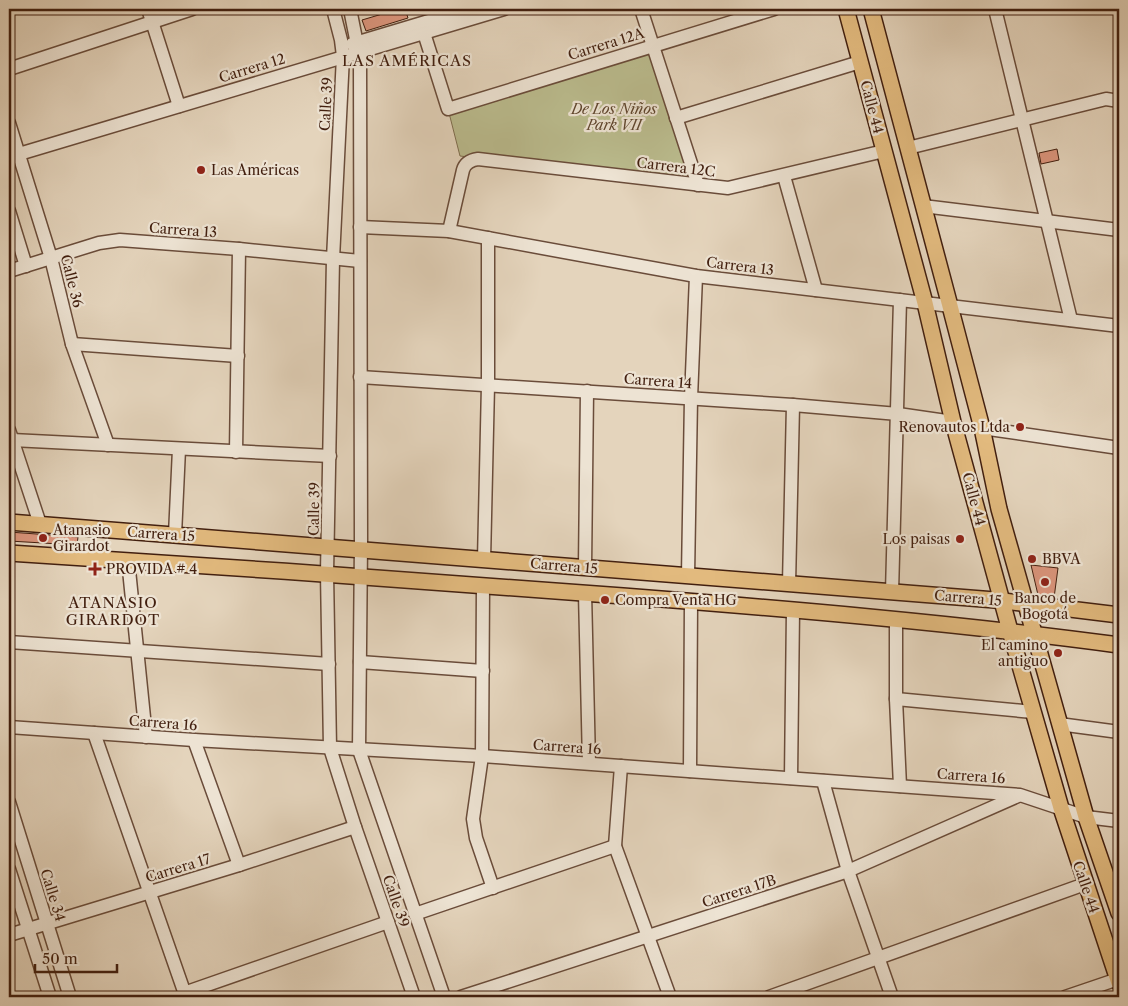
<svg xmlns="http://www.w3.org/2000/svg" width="1128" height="1006" font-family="'Libre Caslon Text',serif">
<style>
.green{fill:#babb8d;stroke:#7e6d4e}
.building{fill:#db957c;stroke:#421f0f}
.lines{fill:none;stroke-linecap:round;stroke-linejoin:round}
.minor-casing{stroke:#6a4c3a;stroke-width:15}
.major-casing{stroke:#421f0f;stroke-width:18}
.minor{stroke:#ede3d3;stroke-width:12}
.major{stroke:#e2ba7e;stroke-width:15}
.poi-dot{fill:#8f2418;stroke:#ede3d3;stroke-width:2}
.labels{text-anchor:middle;stroke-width:4.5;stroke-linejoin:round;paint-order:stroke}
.street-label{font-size:14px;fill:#421f0f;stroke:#ede3d3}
.park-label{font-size:14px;font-style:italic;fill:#60462e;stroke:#ede3d3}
.poi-label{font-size:14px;fill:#421f0f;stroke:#ede3d3;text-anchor:start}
.neighbourhood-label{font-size:15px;letter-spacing:1px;fill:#421f0f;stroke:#ede3d3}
</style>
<rect width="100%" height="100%" fill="#e4d4bc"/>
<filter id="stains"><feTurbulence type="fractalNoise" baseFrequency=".004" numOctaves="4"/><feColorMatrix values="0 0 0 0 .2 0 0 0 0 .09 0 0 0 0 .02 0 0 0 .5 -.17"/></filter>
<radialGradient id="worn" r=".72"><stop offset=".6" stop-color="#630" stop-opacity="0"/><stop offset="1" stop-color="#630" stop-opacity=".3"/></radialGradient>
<polygon class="green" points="652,45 698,185 460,156 448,109"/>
<g class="building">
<polygon points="399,9 405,9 408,18 366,31 362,20"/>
<polygon points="1057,149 1059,160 1041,164 1039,153"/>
<polygon points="9,532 78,537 77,545 9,541"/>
<polygon points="1031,565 1058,568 1054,598 1038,595"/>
</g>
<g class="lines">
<defs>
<g id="minor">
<polyline points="148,9 179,106"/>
<polyline points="333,9 341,40 343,56 333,259 327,573 330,748 355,827 414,997"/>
<polyline points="350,9 360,59 361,543 359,750 444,997"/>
<polyline points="641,9 698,185"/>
<polyline points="995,9 1071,320"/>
<polyline points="424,33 448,109 774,9"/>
<polyline points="352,44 469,9"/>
<polyline points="9,69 192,9"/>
<polyline points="676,118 860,62"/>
<polyline points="9,123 51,258 72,344 108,445"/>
<polyline points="908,148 1106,99 1119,101"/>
<polyline points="9,157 504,9"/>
<polyline points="784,176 816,290"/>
<polyline points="923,206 1119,230"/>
<polyline points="9,211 26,266"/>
<polyline points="360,227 449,231 696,276 1119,326"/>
<path d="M449,231L463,170C465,163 471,160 478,159L728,188L884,151"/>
<polyline points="9,271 99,243 120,240 239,249 360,261"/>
<polyline points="72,344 238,356"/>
<polyline points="360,377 793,405 898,414 953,422"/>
<polyline points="982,428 1119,448"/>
<polyline points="9,430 40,524"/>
<polyline points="12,440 330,456"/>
<polyline points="236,452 239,249"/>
<polyline points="175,535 179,449"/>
<polyline points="128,560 146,737"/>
<polyline points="484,560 488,385 488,238"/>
<polyline points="585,568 587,391"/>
<polyline points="688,576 691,398 696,276"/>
<polyline points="789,584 793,405"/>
<polyline points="483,586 482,756 473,819 476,838 493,888"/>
<polyline points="892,592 900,300"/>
<polyline points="585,593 589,763"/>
<polyline points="896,621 896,699 900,786"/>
<polyline points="9,642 329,664"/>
<polyline points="360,662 483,671"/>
<polyline points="896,699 1033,712"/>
<polyline points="1059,724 1119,732"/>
<polyline points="9,727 194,740 482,756 1020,795 1086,817 1119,821"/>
<polyline points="94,733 186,997"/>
<polyline points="194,740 239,865"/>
<polyline points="621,766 615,846 670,997"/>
<polyline points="690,771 691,602"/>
<polyline points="791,778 793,610"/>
<polyline points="823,781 848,871 892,997"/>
<polyline points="9,802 70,997"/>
<polyline points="9,869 50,997"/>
<polyline points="415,914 615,846"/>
<polyline points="9,935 239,865 355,827"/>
<polyline points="184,993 388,922"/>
<polyline points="461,997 848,871 1018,796"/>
<polyline points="769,997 1085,884"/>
<polyline points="1065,997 1118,979"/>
</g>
<g id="major">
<polyline points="846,9 925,303 953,422 1012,638 1061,808 1119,983"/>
<polyline points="871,9 950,306 982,428 999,509 1086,817 1119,913"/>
<polyline points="9,522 995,600 1119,615"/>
<path d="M9,553C214,566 418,580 623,596C789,609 955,623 1119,645"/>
</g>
</defs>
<use href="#minor" class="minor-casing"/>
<use href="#major" class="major-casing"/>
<use href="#minor" class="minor"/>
<use href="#major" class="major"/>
</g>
<g class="poi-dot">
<circle cx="201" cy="170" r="5"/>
<circle cx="1020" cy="427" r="5"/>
<circle cx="43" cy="538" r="5"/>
<circle cx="960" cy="539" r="5"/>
<circle cx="1032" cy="559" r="5"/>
<path d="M92.5 561.5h5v5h5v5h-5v5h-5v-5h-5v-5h5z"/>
<circle cx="1045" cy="582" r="5"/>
<circle cx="605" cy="600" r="5"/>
<circle cx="1058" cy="653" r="5"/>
</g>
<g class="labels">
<g class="street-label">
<text transform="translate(606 44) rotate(-17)" y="5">Carrera 12A</text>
<text transform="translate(252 68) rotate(-17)" y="5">Carrera 12</text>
<text transform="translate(326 104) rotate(-87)" y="5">Calle 39</text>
<text transform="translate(872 107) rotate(75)" y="5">Calle 44</text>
<text transform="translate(676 167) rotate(7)" y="5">Carrera 12C</text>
<text transform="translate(183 230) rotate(4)" y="5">Carrera 13</text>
<text transform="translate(740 266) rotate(7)" y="5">Carrera 13</text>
<text transform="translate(72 281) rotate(76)" y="5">Calle 36</text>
<text transform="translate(658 381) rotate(4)" y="5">Carrera 14</text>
<text transform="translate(974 499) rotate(75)" y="5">Calle 44</text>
<text transform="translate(314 509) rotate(-89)" y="5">Calle 39</text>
<text transform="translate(161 534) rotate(4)" y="5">Carrera 15</text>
<text transform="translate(564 566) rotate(5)" y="5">Carrera 15</text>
<text transform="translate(968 598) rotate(5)" y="5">Carrera 15</text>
<text transform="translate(163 723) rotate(4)" y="5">Carrera 16</text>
<text transform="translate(567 747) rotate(4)" y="5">Carrera 16</text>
<text transform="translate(971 776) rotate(4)" y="5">Carrera 16</text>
<text transform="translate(178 868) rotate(-17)" y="5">Carrera 17</text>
<text transform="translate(1086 887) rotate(71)" y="5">Calle 44</text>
<text transform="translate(739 891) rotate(-18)" y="5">Carrera 17B</text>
<text transform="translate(53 895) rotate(73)" y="5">Calle 34</text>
<text transform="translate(396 901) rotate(71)" y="5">Calle 39</text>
</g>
<g class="park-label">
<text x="614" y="114">De Los Niños<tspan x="614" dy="16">Park VII</tspan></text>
</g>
<g class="poi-label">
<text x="211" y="175">Las Américas</text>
<text x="1010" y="432" text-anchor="end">Renovautos Ltda</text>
<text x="53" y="535">Atanasio<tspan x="53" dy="16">Girardot</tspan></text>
<text x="950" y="544" text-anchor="end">Los paisas</text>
<text x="1042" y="564">BBVA</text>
<text x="106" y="574">PROVIDA # 4</text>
<text x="1045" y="603" text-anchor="middle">Banco de<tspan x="1045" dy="16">Bogotá</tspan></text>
<text x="615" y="605">Compra Venta HG</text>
<text x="1048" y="650" text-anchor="end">El camino<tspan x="1048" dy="16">antiguo</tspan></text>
</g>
<g class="neighbourhood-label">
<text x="407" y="66">LAS AMÉRICAS</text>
<text x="113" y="608">ATANASIO<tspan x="113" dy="17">GIRARDOT</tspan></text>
</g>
</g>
<rect width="1128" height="1006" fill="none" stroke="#e4d4bc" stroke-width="30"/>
<rect x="10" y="10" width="1108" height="986" fill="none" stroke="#421f0f" stroke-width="2.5"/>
<rect x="15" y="15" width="1098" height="976" fill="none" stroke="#421f0f"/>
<path d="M35 964v8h82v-8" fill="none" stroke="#421f0f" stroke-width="2.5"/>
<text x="42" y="964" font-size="15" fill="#421f0f" stroke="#ede3d3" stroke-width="4" paint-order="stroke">50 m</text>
<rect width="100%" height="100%" filter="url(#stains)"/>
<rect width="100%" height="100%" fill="url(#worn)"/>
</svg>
